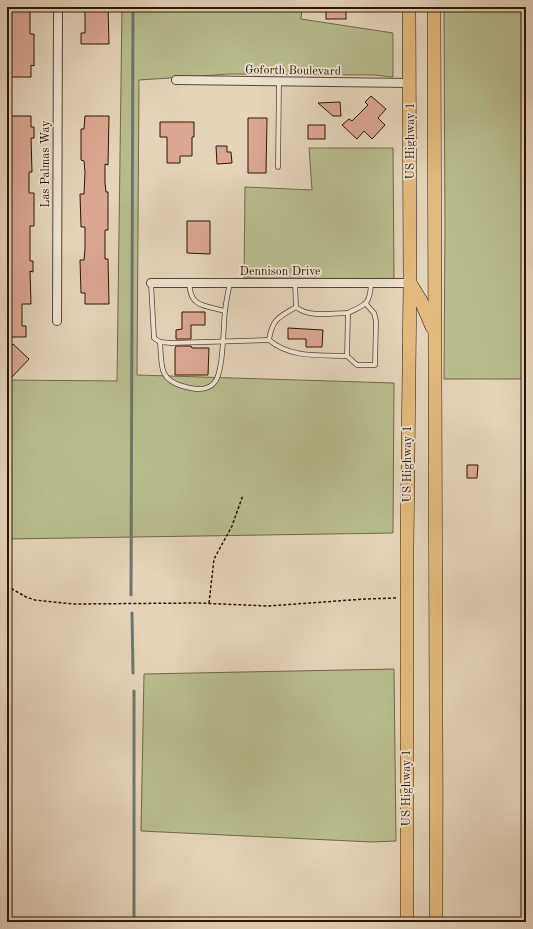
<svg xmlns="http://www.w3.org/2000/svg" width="533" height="929" font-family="'Old Standard TT',serif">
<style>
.green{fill:#b8bc8d;stroke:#746848}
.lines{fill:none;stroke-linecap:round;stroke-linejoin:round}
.stream{stroke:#6d766c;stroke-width:3}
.building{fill:#daa791;stroke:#311404}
.lane-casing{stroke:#5e4432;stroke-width:5.5}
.street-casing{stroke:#5e4432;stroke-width:10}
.primary-casing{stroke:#311404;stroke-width:14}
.path{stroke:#311404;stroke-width:1.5;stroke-dasharray:3 2;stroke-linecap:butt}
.lane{stroke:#ede3d2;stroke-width:4}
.street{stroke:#ede3d2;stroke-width:8}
.primary{stroke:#e2ba7d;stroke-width:13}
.labels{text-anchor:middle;stroke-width:3.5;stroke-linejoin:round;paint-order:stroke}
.street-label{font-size:12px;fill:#311404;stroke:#ede3d2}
</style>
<rect width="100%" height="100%" fill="#e4d4ba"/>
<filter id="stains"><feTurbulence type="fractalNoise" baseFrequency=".005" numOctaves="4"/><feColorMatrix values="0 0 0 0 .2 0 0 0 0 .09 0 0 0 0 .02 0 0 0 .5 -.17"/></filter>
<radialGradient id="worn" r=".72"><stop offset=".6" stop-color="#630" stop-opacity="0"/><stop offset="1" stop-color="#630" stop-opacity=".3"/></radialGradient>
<g class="green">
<polygon points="122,7 302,7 301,19 393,33 393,77 374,75 230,74 139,80 137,375 394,383 393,533 7,539 7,380 117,381"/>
<polygon points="444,7 526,7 526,379 444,379 445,225"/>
<polygon points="309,148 393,148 394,279 244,278 245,187 312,190"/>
<polygon points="394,669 396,841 372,842 141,831 144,674"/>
</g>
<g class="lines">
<g class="stream">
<polyline points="131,595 133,7"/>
<polyline points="132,613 133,673"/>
<polyline points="134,691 134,922"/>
</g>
</g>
<g class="building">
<polygon points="10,7 30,7 30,34 34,34 34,66 31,65 31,77 10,77 10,67 7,67 7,21 10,21"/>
<polygon points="85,7 108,7 109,44 81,44 81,33 85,33"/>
<rect x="326" y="7" width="20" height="12"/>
<polygon points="371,96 386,109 378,118 385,125 372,139 364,131 357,139 342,125 349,119 352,121 368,105 365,102"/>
<polygon points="340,102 341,116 333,116 318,103"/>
<polygon points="10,116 31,116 31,127 34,127 34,138 31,138 32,172 29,172 29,193 34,193 34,226 30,226 30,261 33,261 33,272 30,271 31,304 22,304 22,326 26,326 26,337 7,337 7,248 9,248 10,230 7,230 7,190 9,190 10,182 10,162 7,162 7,124 10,124"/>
<polygon points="85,116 109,116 108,165 105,164 105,183 106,192 108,192 108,230 105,230 105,259 108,259 109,304 85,304 85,293 81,293 80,260 84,260 85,249 85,227 81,227 80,194 84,194 85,172 84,161 81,160 81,129 84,129"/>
<polygon points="248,118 267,118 266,173 248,173"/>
<polygon points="160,122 194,122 194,137 192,137 192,156 180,156 180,163 167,163 167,137 160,137"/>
<rect x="308" y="125" width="17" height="14"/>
<polygon points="216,146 227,146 227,152 231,152 232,163 217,164"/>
<polygon points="187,221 210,221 210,254 187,253"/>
<polygon points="182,312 205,312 205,325 191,325 191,339 176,339 176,330 182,329"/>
<polygon points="288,328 323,330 322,347 306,347 306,339 288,339"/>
<polygon points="13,344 29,359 12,377 7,373 7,350"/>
<polygon points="176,346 191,346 192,348 209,348 208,375 175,375 175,348"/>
<polygon points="467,465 478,465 477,478 467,478"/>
</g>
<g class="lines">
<defs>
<g id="lane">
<polyline points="278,167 279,82"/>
<path d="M151,283L154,338L160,342L171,343L269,340C290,358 320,355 347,356L348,313C366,304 370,305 371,283"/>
<path d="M189,283C190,288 190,294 193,298C198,307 216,308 225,311"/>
<path d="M295,283L296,307C309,318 331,313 348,313"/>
<path d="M269,340C272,319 279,317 296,307"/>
<path d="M160,342C162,364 158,379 182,386C193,389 206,392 214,383C224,373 223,326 225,311C226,302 228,292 230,283"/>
<polyline points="347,356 357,365 375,365 376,321 374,313 366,304"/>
</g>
<g id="street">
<polyline points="176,80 409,83"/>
<polyline points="151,283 410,283"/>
<polyline points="57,321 58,7"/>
</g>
<g id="primary">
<path d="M434,7C434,312 437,617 436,922"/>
<polyline points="410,283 421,301 432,327"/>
<polyline points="407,922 407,548 410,283 409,7"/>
</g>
</defs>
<use href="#lane" class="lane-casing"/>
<use href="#street" class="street-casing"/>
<use href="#primary" class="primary-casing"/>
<g class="path">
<polyline points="7,586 26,597 35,600 73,604 198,603 268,606 365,599 397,598"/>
<polyline points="209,603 214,559 232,526 243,495"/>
</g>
<use href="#lane" class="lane"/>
<use href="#street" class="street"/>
<use href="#primary" class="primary"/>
</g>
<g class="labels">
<g class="street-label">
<text transform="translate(293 70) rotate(1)" y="4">Goforth Boulevard</text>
<text transform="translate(410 141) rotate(-90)" y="4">US Highway 1</text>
<text transform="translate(45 164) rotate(-90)" y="4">Las Palmas Way</text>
<text x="280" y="275">Dennison Drive</text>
<text transform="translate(407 464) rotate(-90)" y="4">US Highway 1</text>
<text transform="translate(406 788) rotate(-90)" y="4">US Highway 1</text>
</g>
</g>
<rect width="533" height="929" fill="none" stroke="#e4d4ba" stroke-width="24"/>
<rect x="8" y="8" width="517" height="913" fill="none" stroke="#311404" stroke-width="2"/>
<rect x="12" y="12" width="509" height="905" fill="none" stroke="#311404"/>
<rect width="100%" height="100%" filter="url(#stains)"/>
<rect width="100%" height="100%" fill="url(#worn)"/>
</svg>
